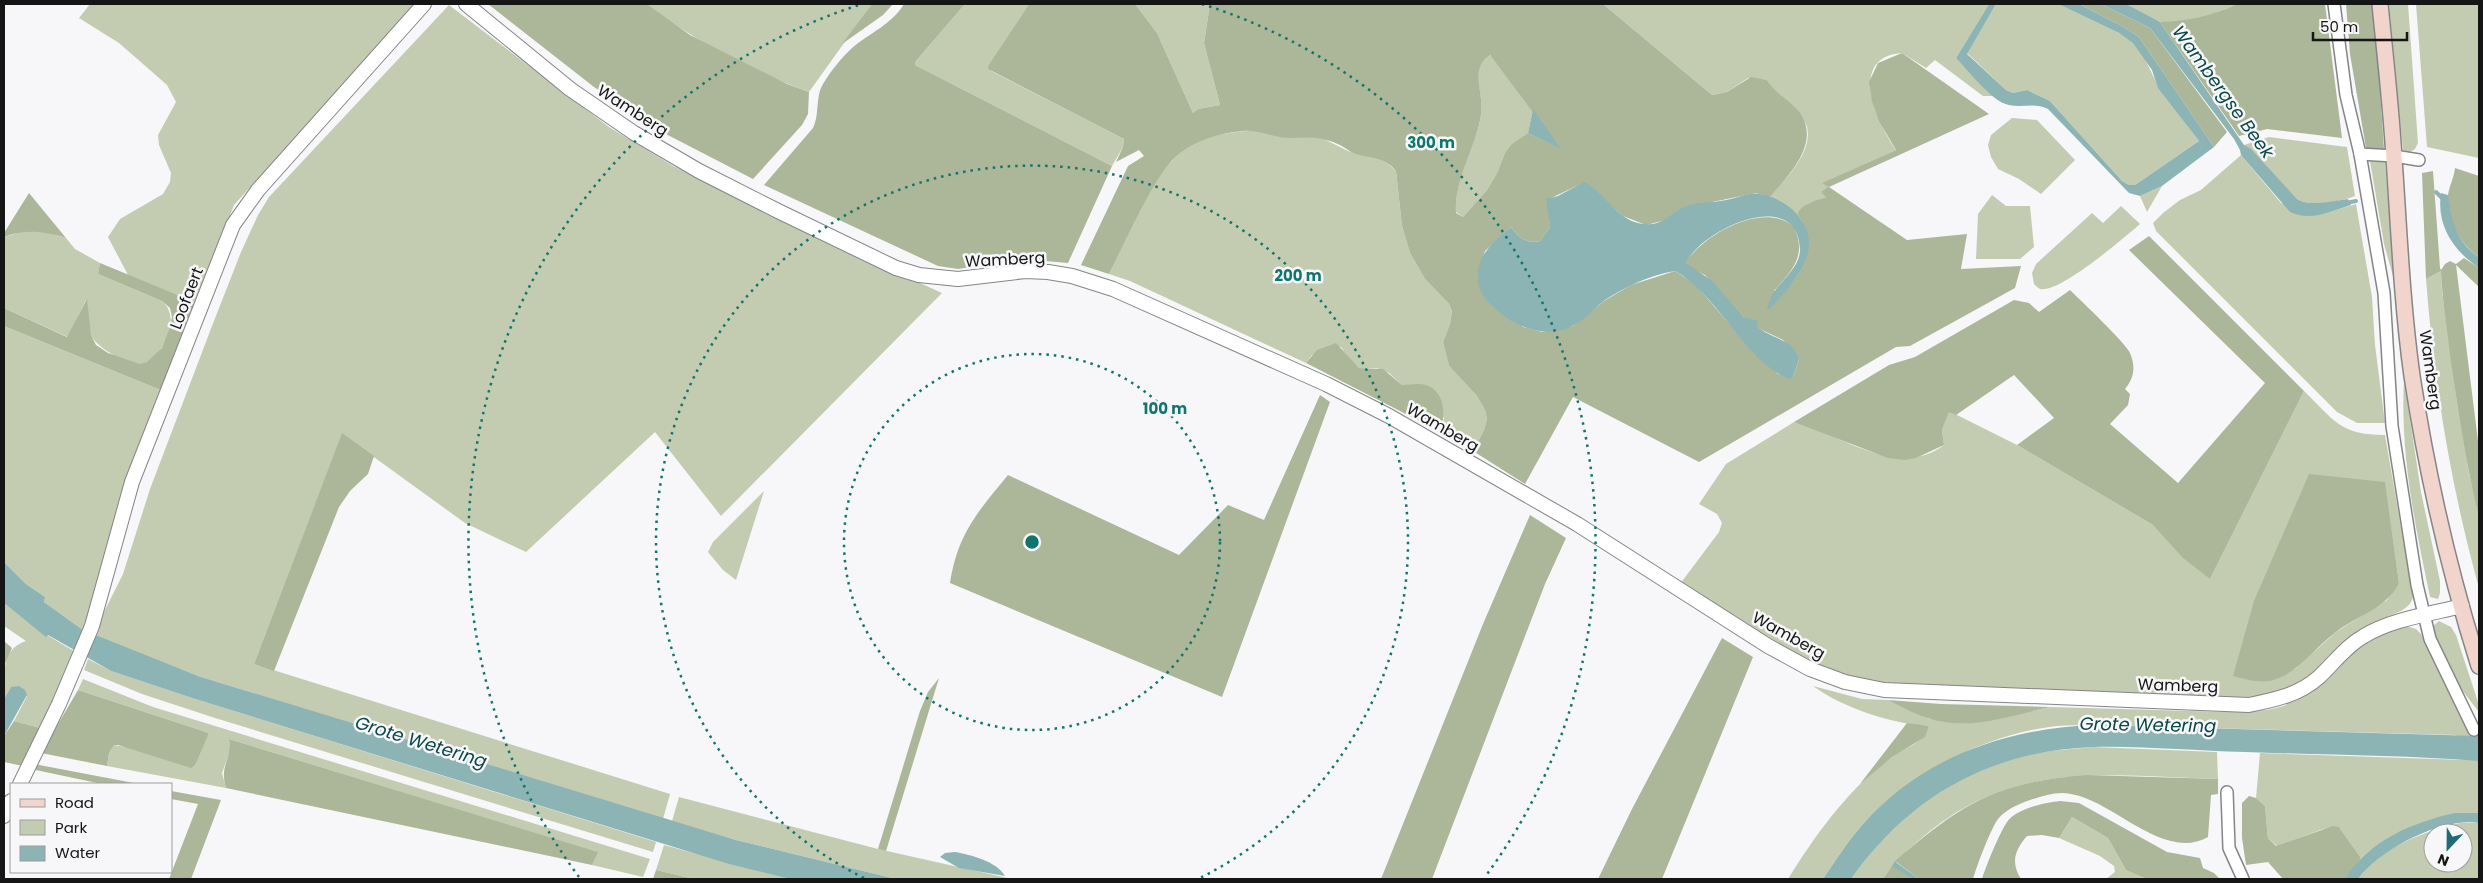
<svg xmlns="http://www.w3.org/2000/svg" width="2483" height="883" font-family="Poppins,sans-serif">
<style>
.green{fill:#c3ccb0;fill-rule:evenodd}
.forest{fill:#acb698;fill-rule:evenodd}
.water{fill:#8cb4b5}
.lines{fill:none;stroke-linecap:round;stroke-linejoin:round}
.stream{stroke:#8cb4b5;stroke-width:4}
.minor-casing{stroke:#858587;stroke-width:14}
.tertiary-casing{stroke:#858587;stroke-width:16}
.secondary-casing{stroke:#858587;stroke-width:18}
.minor{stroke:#fff;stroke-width:11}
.tertiary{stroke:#fff;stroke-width:14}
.secondary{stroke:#f1d4cb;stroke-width:15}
.ring{fill:none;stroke:#0f766e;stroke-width:2.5;stroke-dasharray:2.5 5}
.labels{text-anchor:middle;stroke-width:5;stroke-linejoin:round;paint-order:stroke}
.street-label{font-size:16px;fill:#151516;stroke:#f7f7f9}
.water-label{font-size:18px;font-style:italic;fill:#094849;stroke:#f7f7f9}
.centre{fill:#0f766e;stroke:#f7f7f9;stroke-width:2.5}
.ring-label{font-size:15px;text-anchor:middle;font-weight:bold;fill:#0f766e;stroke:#f7f7f9;stroke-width:5;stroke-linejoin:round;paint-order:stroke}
</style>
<rect width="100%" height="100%" fill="#f7f7f9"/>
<g class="green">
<polygon points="90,4 416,4 234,205 194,309 190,300 128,275 108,237 120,219 163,194 170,182 171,173 159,145 158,135 176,102 167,85 119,43 79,18"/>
<path d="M647,4H872L809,92C756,74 691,39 647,4Z"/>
<polygon points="965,4 1029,4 989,64 991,71 1124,139 1123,147 1112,166 915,65 916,61"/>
<polygon points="1135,4 1210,4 1204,43 1220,105 1198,109 1193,113 1157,33"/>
<path d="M1603,4H1989L1956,58L1994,96H1983L1935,60L1926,68L1902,53C1846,57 1878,124 1896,150L1823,183L1828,187L1826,197L1807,204L1797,214L1770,197C1785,179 1813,153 1807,127C1805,119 1794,109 1788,102C1781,94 1773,90 1767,80L1748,78L1727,92L1712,95Z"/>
<polygon points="1996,4 2058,4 2119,33 2133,42 2142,53 2159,88 2199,141 2135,185 2129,185 2122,181 2050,101 2027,90 2013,93 2006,90 1967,53"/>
<path d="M2126,4H2237C2216,14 2186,26 2161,22C2150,20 2136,9 2126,4Z"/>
<polygon points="2389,4 2408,4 2418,143 2415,149 2408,153 2403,150"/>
<polygon points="2416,4 2479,4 2479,158 2427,147"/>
<polygon points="449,5 609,127 673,166 832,243 942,293 721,516 655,432 526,552 465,523 342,434 254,664 670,794 663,819 198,676 96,637 104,612 123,574 150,489 212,326 241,252 258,215 269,197"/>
<path d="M1490,55L1533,109L1528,133L1505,153L1497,173L1487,190L1463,217L1456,212C1454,178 1476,148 1481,115C1485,91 1467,72 1490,55Z"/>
<polygon points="2012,118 2037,120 2075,160 2041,194 2019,179 1998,169 1991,157 1988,145 1991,135"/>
<path d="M1246,131H1263L1287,138L1304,136L1322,138L1348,151L1385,161L1396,171L1402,226L1410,253L1425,279L1449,304L1452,311L1450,324L1443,342L1449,366L1477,396L1485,410L1487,419L1484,430L1473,451L1441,432L1444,418L1426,385H1402L1389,373L1377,368H1359L1347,356L1341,347L1312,355L1306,363L1130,281L1109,274C1128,236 1155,167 1190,145C1207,135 1227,133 1246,131Z"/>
<path d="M2269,137L2347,147L2355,196C2339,202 2311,207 2297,199L2244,145Z"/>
<polygon points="2241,155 2281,203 2323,214 2356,204 2372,297 2375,345 2385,423 2357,423 2337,412 2156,231 2153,223 2163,213 2180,200 2201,190"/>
<polygon points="2370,161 2385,162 2395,283 2384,244"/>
<polygon points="2162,186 2147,212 2140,196"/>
<polygon points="1992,195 2006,206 2030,206 2034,247 2020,259 1976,259 1978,214"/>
<path d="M2121,206L2140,224C2125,237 2059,294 2040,289C2038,288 2036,286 2034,284L2032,273L2036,264L2092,213L2103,223Z"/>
<path d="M28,230L46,232L66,238L75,249L100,263L98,274L162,301C181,317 166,352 146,363C133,369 96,348 91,335C88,324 88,311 86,300L68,337L4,308V237Z"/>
<path d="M2441,271L2442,291L2457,402L2469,473L2479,518V588C2451,487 2434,384 2426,279Z"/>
<polygon points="4,326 163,391 83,630 44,602 45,597 26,584 4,562"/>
<path d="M2404,380L2421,492L2440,581V593L2438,599L2430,597C2415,525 2400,454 2404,380Z"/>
<path d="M2304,391C2334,420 2340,435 2385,435L2413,597C2409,614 2382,616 2369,625C2341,642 2321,673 2292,687C2276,695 2261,697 2244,699L1881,686L1822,670L1793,656L1680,584L1719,532L1722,523L1717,514L1699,504L1726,464L1794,422C1841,434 1897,480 1944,445L1942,430L1949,411L2017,445L2153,525L2210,579ZM2309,474L2386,492L2399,583L2387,600L2336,632L2295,669Z"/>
<polygon points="764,491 736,580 723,570 708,552 713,542"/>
<path d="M4,603L46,636L47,635L77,653L44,729L14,721L27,696L11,687L4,699C4,678 0,649 26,641L4,626Z"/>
<path d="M2439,621L2451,627L2456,635L2479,705V712C2458,686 2440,660 2433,626Z"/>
<path d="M2399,624L2416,629L2421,634L2479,754V813C2434,813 2396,829 2361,858L2339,827L2323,829L2277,846L2268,838L2265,806L2256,798L2260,753L2466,760L2456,735L2095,725C2082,725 2069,725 2057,726C1990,733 1908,773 1863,824C1848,841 1836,860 1823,879H1788C1816,834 1848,789 1892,757C1907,746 1922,745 1929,726C1892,724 1843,708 1813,686L1862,699L1888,700L1930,719L2026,712L2050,707L2228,712L2267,710L2284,706L2303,694L2358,644Z"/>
<polygon points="88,659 111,671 192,698 656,842 653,852 215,718 142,694 84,670"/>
<polygon points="83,679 153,707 650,859 643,877 592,865 597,852 229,739 230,751 222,773 226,788 107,766 109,753 114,745 130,748 203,744 209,733 78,690"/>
<path d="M2094,747L2217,752L2218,779C2113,776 2018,760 1930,831C1912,846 1896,859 1883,879H1851C1894,818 1955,770 2029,755C2051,750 2073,749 2094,747Z"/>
<polygon points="679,797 878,849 1012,879 896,879 736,840 672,821"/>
<polygon points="2072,817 2108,838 2126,870 2147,879 2106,879 2115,872 2114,866 2100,856 2059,838"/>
<path d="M2460,823H2479V879H2358C2384,846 2420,833 2460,823ZM2433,833H2463V863H2433Z"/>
<polygon points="664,845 790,879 694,879 656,870"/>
</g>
<g class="forest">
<polygon points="488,4 647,4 690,35 787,84 809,92 808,114 802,125 753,179 660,131 594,87"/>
<polygon points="872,4 893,4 883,15 842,44"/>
<path d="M904,4H965L916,61L915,65L1112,166L1068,263L1023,259L958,269L938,266L764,185L813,128C820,114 815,97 823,84C830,72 842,57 852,48C870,33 892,24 904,4Z"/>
<path d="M1029,4H1135L1157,33L1193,113L1198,109L1220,105L1204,43L1210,4H1603L1712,95L1727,92L1751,77L1767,80C1776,94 1790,100 1800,113C1821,143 1789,175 1770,197L1756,193L1683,208L1666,220L1646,225L1623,216L1583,183L1549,199L1550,227L1540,241C1527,244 1519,238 1511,227L1485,251L1478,276L1523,327L1542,332L1573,326L1604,301L1631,285L1675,271L1695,284L1737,333L1778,374L1793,377L1799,359L1783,340L1762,330L1744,317L1705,275L1687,266L1686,262C1704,234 1764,200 1794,227C1807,256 1793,269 1774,291L1783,292C1806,273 1818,238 1797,214C1803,203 1815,201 1826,197L1821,192L1828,187L1822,183L1896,150L1879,121L1872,101L1869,82L1878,63L1902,53L1989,114L1829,187L1907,240L1967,234L1961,269L2021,266L2015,288L1910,346L1896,347L1699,462L1573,397L1525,484L1473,451L1484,430L1487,419L1485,410L1477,396L1449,366L1443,342L1450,324L1452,311L1449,304L1425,279L1410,253L1402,226L1396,171C1385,157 1373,159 1356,154C1350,152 1346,148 1340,145C1323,137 1310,137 1292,138C1276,139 1260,129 1243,131C1221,133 1198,139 1180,153C1155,172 1125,243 1109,274L1081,265L1128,166L1144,156L1139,150L1116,162L1123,147L1124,139L988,69L989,64ZM1490,55L1560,148L1528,133L1512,144L1505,153L1497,173L1487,190L1463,217L1456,213C1454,179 1476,148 1481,115C1485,92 1468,71 1490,55Z"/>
<polygon points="2079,4 2101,4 2150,28 2227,132 2214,147 2139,37 2122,26"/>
<path d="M2237,4H2325L2342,138L2267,129L2239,136L2160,22C2188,21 2212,16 2237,4Z"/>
<polygon points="2346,4 2374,4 2384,149 2366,148 2350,54"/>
<path d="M2455,168L2479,176V257C2461,245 2445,218 2448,195C2449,187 2454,177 2455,168Z"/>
<path d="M2433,171L2440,268L2441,270L2445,264L2450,261L2456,264L2464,258L2479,268V287L2456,265L2479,449V518C2466,464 2458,410 2450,355C2447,327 2442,299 2441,271L2426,279L2422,173Z"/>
<path d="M29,193L66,238C43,231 26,229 4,237V233Z"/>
<path d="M2149,236L2304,391L2210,579L2183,558L2153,525L2017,445L2054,418L2014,375L1956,415L1949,412L1942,430L1944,445L1916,458L1905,460L1888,458L1794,422L1889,365L1915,357L2014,300L2029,303L2039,312L2070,290C2082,302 2125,342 2130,353C2136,367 2134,378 2125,389L2130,394L2128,405L2110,424L2178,483L2265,383L2129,250Z"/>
<polygon points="100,263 190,300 194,304 194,309 163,391 4,326 4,308 67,337 87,299 91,335 96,345 108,353 140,364 147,362 162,348 169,330 172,317 170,308 162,301 98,274"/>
<path d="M1336,343L1359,368L1383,369L1402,385C1410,385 1418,383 1426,385C1446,392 1445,415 1441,432L1306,363L1317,350Z"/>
<path d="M1320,395L1330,402L1222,697L950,583C958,533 977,513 1008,475L1179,555L1228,505L1264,520Z"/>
<polygon points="342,433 374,456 368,474 350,491 339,507 274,671 254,664"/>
<path d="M2309,474L2385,482L2399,583C2387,608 2357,616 2336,632C2316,647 2301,669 2279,678C2263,685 2249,680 2233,676L2254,601Z"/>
<polygon points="1530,515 1566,538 1545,584 1432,879 1381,879 1483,624"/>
<polygon points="1722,638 1753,657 1662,879 1598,879 1632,809"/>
<polygon points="4,641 12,648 4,666"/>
<polygon points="939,678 886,851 878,849 920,711 928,692"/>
<polygon points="78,690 209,733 195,765 191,768 118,745 114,745 109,753 107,766 41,753"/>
<path d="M1888,700L1941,704L2050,707C2011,715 1971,731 1931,719C1916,715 1902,707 1888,700Z"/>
<polygon points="14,721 44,729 23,766 4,762 4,736"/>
<polygon points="1907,723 1929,726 1925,737 1892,757 1860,784"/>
<path d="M229,739L598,852L592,865L226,788C219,764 232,762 229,739Z"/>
<polygon points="34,764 139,784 102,784 31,769"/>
<path d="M2087,775L2218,779V794L2211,795L2208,837C2164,862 2114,801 2071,794C2057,791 2044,796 2030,800C2019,804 2006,809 1998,819C1991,828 1976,868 1973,879H1919L1895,861C1963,802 1997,782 2087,775Z"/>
<polygon points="171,791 221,800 191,879 169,879 198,804 171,799"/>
<polygon points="2249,796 2256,798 2265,806 2268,838 2276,846 2333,826 2339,827 2361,858 2345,879 2283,879 2268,862 2246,865 2242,838 2242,803"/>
<path d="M2060,801L2079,803L2167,852L2200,858L2203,868L2214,873L2219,878L2147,879L2135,874L2126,870L2108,838L2072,817L2059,838L2042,835L2027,836C2014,851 2011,863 2021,879H1982C1986,866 1999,834 2007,822C2017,808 2044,803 2060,801Z"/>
<polygon points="1892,866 1895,866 1913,879 1883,879"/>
<polygon points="656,870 694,879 653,879"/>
</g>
<g class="water">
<path d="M1989,4H1996L1967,54L2006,90L2013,93L2027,90L2050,101L2122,181L2129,185H2135L2199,141L2158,88L2152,70L2133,43L2119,33L2058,4H2079L2122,26L2139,37L2214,147L2162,186L2140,196L2129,193L2048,109C2035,102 2023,108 2009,105C1992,102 1969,71 1956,58Z"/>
<path d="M2101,4H2126L2160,22L2244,145L2251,149L2297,199C2311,207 2332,201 2348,199L2351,205C2332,211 2310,222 2290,212L2241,155L2240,150L2234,139L2150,28Z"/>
<polygon points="1533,109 1561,149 1528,133"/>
<path d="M1584,182C1606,193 1618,223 1645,224C1662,226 1669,215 1682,208C1693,202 1708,203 1720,201C1728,200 1737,197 1745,195C1750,194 1755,193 1760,194C1773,196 1788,204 1796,213C1828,247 1794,284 1769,309H1767C1769,303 1770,297 1774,292C1783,279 1800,266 1800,250C1798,185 1702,229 1686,263L1711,280L1744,317L1758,321L1757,326C1770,339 1793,338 1799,359L1793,377L1789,379C1744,361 1719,295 1675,271C1651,275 1626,286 1605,300C1597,306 1590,314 1582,320C1555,341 1521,331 1498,311C1487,302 1477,291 1478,276C1478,253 1495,241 1511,227C1519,238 1527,244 1540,241L1550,227L1546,199L1558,196Z"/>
<path d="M2441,193L2448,195C2451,220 2457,243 2479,257V268C2454,251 2436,226 2441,193Z"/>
<polygon points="4,562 26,584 45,597 44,602 83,630 198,676 736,840 896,879 790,879 729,864 192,698 111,671 48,635 46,637 4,603"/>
<polygon points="19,686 25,690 27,695 4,736 4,699 11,687"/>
<path d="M2095,725L2479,736V761C2401,755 2323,755 2245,752C2195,751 2144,746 2094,747C1990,751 1911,795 1851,879H1823C1836,860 1848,841 1863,824C1922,757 2008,728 2095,725Z"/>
<path d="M2455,813H2479V823C2442,817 2380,849 2358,879H2345C2368,841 2413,822 2455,813Z"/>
<path d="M955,852C971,855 996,861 1005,876L959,868L940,857L945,853Z"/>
<polygon points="1895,861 1897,863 1919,879 1913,879 1892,866"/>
</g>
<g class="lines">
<g class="stream">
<polyline points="2436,192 2443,199"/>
<polyline points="2346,203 2356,201"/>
</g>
<defs>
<g id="minor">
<polyline points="2334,4 2346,95 2360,154 2384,293 2392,426 2417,585 2430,639 2474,730"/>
<polyline points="2360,154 2394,156 2419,160"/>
<polyline points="2227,792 2229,848 2243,879"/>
</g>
<g id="tertiary">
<path d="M466,4L570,89L634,133L699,171L778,211L896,268L919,275L958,279L1025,271L1048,272L1072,276L1113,289L1326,384L1389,416L1577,524L1768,646L1810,669L1845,682L1884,690L2249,705C2274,700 2299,695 2319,677C2334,663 2346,646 2364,636C2392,619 2430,614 2462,606"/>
<polyline points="20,784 59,704 92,626 132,482 233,225 258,190 424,4"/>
<polyline points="4,816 11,801"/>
</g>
<path id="secondary" d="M2380,4C2385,55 2391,106 2394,158C2399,231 2402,304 2412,376C2427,474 2449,571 2479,666"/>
</defs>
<use href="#minor" class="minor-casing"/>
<use href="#tertiary" class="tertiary-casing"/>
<use href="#secondary" class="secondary-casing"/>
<use href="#minor" class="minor"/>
<use href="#tertiary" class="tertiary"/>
<use href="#secondary" class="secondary"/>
</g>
<g class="ring">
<circle cx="1032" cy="542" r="188"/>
<path d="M864 878A376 376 0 1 1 1200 878"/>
<path d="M579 877A564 564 0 0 1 862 4M1202 4A564 564 0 0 1 1485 877"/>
</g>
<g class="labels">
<g class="street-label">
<text transform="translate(633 110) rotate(33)" y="6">Wamberg</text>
<text transform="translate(1005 259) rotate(-3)" y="6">Wamberg</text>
<text transform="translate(186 298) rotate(-69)" y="6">Loofaert</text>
<text transform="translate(2431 370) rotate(82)" y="6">Wamberg</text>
<text transform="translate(1443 427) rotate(30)" y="6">Wamberg</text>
<text transform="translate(1789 635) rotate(29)" y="6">Wamberg</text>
<text transform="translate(2178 685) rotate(2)" y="6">Wamberg</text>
</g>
<g class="water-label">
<text transform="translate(2223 92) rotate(54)" y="6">Wambergse Beek</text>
<text transform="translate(2148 725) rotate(1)" y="6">Grote Wetering</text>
<text transform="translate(421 742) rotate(17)" y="6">Grote Wetering</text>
</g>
</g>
<circle cx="1032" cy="542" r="8" class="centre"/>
<g class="ring-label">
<text x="1431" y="148">300 m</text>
<text x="1298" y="281">200 m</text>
<text x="1165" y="414">100 m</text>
</g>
<rect width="2483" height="883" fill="none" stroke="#151516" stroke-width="10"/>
<rect x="10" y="783" width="162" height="90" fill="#f7f7f9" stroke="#9d9d9e"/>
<rect x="20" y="799" width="25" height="8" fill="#f1d4cb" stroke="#9d9d9e"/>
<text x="55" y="808" font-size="15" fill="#151516">Road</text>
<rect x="20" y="820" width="25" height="15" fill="#c3ccb0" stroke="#9d9d9e"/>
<text x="55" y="833" font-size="15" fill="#151516">Park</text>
<rect x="20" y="846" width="25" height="15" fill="#8cb4b5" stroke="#9d9d9e"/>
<text x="55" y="858" font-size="15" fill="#151516">Water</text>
<g transform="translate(2448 848) rotate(202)"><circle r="24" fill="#f7f7f9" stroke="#9d9d9e"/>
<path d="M0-4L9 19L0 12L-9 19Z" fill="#206975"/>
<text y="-8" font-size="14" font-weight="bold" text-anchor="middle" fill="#151516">N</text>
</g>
<path d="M2313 32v8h94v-8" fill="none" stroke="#151516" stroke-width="2.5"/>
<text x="2320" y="32" font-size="15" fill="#151516" stroke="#f7f7f9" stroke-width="4" paint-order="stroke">50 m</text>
</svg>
